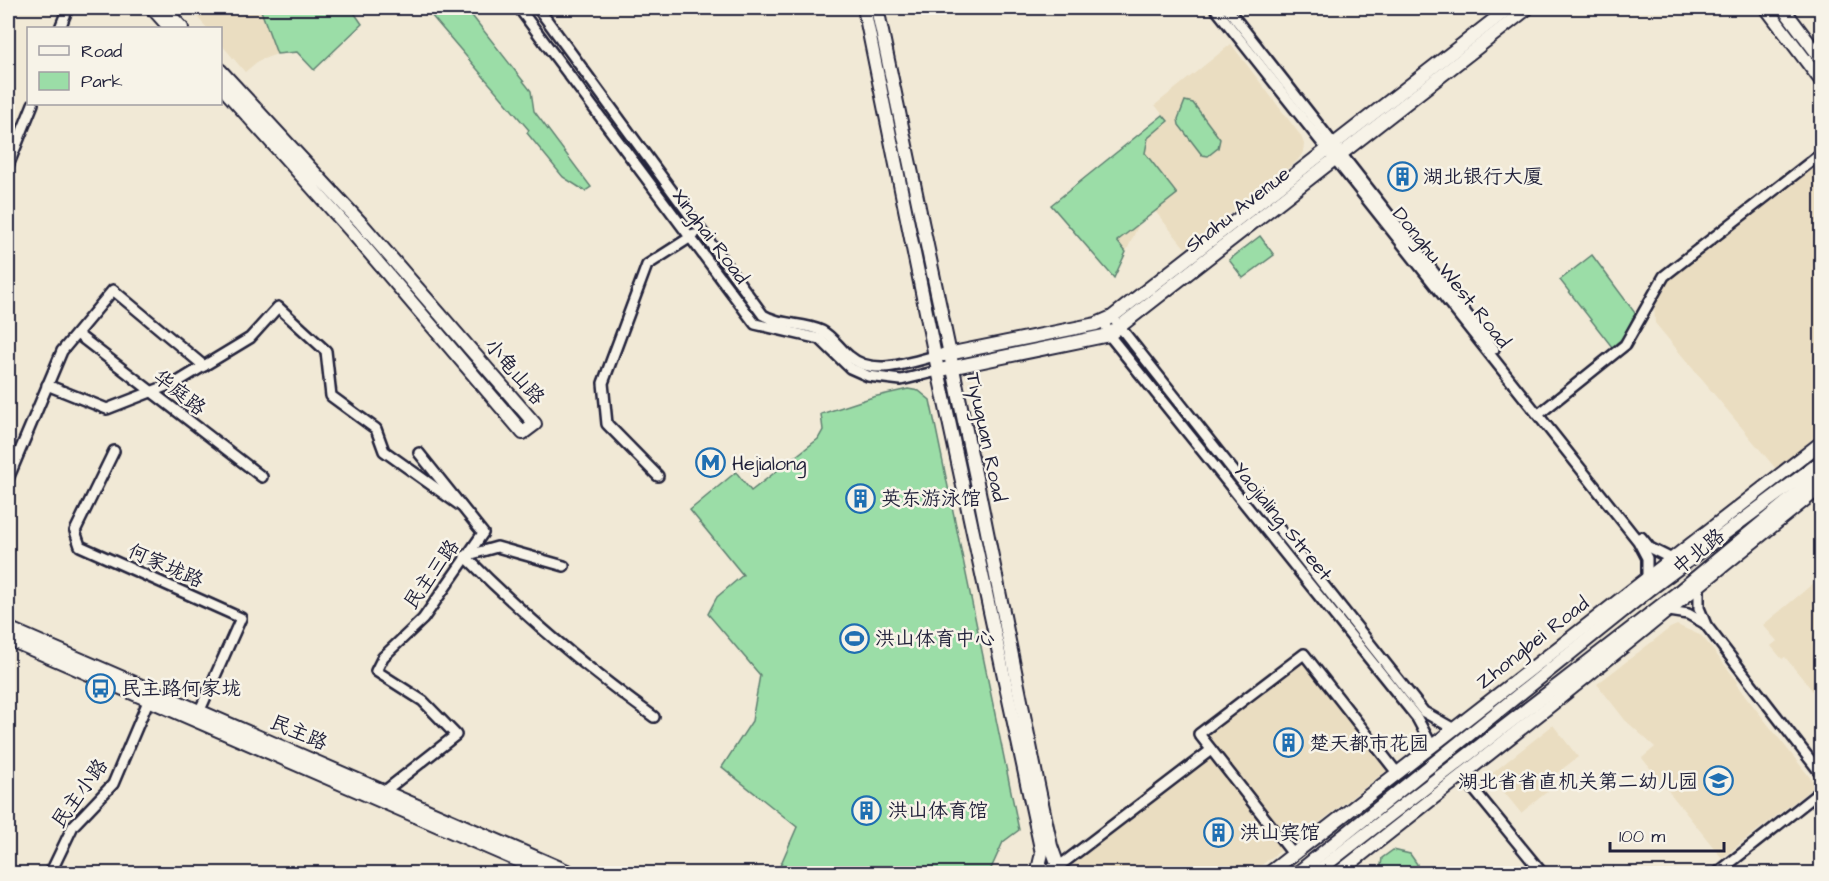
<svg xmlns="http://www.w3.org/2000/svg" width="1829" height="881" font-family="'Architects Daughter','LXGW WenKai TC',sans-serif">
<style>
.built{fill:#eaddc1}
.green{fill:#9bdda7;stroke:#5e8071;stroke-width:1.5}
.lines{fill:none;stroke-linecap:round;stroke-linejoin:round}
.minor-casing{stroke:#22223b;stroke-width:14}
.major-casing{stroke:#22223b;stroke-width:16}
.minor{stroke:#f7f3e8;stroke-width:9}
.major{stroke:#f7f3e8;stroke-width:12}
.labels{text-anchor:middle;stroke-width:5;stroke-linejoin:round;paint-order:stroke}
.poi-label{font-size:20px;fill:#22223b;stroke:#f7f3e8;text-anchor:start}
.street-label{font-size:20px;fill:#22223b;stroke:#f7f3e8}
</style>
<rect width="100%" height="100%" fill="#f1e9d6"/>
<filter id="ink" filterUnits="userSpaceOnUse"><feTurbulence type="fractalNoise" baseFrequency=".0167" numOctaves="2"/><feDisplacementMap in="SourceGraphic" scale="12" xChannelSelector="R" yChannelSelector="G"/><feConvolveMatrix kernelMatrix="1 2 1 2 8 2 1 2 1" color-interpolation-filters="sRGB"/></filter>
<g filter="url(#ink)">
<g class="built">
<polygon points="189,8 260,8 277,54 258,61 245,72 221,44 220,28 207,28"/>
<polygon points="1231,44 1301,136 1304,144 1303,153 1297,161 1185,248 1155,211 1139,224 1114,278 1051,205 1163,115 1155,105"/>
<polygon points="1821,156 1821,432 1776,469 1655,323 1654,305 1666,281"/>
<polygon points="1821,577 1821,701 1785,657 1782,659 1771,646 1777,641 1763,625"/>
<polygon points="1677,625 1702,636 1738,682 1736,684 1816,785 1722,858 1642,758 1655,747 1625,720 1597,684 1670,628"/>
<polygon points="1303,657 1390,768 1290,845 1204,734"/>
<polygon points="1553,725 1578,757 1548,780 1553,787 1521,813 1490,775"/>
<polygon points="1211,756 1284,848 1251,873 1078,874 1072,865"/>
</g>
<g class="green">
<polygon points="260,8 351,8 362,24 314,70 297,52 277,54"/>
<polygon points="425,8 466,8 531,91 534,111 591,187 585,191 563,177 527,133 529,130"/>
<polygon points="1185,101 1193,103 1220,139 1218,148 1208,156 1202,155 1179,125 1178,119"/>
<polygon points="1163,115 1168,121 1148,138 1145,153 1177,194 1117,241 1126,252 1114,278 1051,205"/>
<polygon points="1260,236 1274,255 1243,278 1229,260"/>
<polygon points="1592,255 1635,313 1625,336 1612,347 1560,280"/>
<polygon points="908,389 919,391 930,400 1019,830 1003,842 989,873 777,873 797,827 722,767 752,721 760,675 708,614 717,597 743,575 690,510 736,472 751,491 818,439 823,430 821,414 873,397"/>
<polygon points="1393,850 1410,854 1417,864 1417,873 1380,873 1382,858"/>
</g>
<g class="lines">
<defs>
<g id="minor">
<polyline points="519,8 755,324 820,339 850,368 868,376 901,380 938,371"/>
<path d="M538,8L763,315C781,326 803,322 822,331C832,336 840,349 849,356C873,377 907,363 935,356"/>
<polyline points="1215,8 1638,541 1647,558 1647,576"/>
<polyline points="1227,8 1494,349"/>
<polyline points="60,28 68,8"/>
<polyline points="8,166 33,104"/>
<polyline points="1104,321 1109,335 1417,718 1432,746"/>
<polyline points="1116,322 1424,712 1454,729"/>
<polyline points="77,334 262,477"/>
<polyline points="47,385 107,409 179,381 250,338 278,307 326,351 331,396 376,429 384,451 461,506"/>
<polyline points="1539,414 1625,345 1664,276 1822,153"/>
<polyline points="114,451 75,531 80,546 241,618 200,710"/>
<polyline points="658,476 607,424 603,383 647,265 694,235"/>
<polyline points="8,479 62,351 113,290 204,366"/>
<polyline points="1641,537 1650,548 1670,558"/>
<path d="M564,566L497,547L465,556C523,615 586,668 654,717"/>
<polyline points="1699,587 1699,608 1706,625 1822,775"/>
<polyline points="1669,611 1688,614 1704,623"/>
<polyline points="1462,775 1543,874"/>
<polyline points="381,794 456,735 423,701 376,671 383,657 423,619 483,533 419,453"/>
<polyline points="1293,854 1199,734 1304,654 1398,774"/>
<polyline points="1039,871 1058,867 1211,750"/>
<polyline points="50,874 73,826 113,784 149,699"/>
<polyline points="1716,874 1822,790"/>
</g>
<g id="major">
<polyline points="152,8 170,28"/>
<polyline points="163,8 182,28"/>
<polyline points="864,8 935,356 1042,853 1037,874"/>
<polyline points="877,8 979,492 1036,775 1051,846 1061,874"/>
<polyline points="1766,8 1822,82"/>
<polyline points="1783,8 1822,60"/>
<polyline points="220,70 361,223 535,424 523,433 351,231 220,85"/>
<polyline points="943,355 1096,324 1112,317 1509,8"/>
<polyline points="945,369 1109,335 1528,8"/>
<polyline points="8,628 574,874"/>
<polyline points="8,639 549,874"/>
<polyline points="1268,874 1822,442"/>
<polyline points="1296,874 1649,590 1822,461"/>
<polyline points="1314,874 1677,593 1822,473"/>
<polyline points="1337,874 1551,705 1822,486"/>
</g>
</defs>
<use href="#minor" class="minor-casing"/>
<use href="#major" class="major-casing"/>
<use href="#minor" class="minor"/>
<use href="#major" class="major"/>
</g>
</g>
<defs>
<symbol id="building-ring" viewBox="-11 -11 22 22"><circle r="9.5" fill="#f7f3e8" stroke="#1f6fb2" stroke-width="1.5"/><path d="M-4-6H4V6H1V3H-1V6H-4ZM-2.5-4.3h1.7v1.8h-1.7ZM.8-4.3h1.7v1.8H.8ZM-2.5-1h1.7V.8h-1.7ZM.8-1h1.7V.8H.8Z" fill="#1f6fb2"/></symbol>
<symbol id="metro-ring" viewBox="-11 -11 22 22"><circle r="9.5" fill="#f7f3e8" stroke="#1f6fb2" stroke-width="1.5"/><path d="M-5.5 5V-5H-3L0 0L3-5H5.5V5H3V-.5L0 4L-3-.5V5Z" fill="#1f6fb2"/></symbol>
<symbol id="stadium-ring" viewBox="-11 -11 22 22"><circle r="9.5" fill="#f7f3e8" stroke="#1f6fb2" stroke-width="1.5"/><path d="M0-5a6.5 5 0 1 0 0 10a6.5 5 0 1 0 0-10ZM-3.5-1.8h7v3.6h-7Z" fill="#1f6fb2"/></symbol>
<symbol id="bus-ring" viewBox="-11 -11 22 22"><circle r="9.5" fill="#f7f3e8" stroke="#1f6fb2" stroke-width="1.5"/><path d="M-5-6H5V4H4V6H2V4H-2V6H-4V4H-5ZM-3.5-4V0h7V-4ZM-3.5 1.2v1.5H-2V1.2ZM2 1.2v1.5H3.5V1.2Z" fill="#1f6fb2"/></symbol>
<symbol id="school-ring" viewBox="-11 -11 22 22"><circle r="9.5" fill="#f7f3e8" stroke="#1f6fb2" stroke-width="1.5"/><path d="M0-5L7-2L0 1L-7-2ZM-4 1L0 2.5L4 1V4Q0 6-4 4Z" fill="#1f6fb2"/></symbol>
</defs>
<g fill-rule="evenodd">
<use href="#building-ring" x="1386" y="160" width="33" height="33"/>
<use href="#metro-ring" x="694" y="446" width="33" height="33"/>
<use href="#building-ring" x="844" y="482" width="33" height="33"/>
<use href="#stadium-ring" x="838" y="622" width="33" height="33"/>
<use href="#bus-ring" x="84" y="672" width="33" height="33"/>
<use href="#building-ring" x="1272" y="726" width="33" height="33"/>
<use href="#school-ring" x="1702" y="764" width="33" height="33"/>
<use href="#building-ring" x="850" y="794" width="33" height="33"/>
<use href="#building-ring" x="1202" y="816" width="33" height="33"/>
</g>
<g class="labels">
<g class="poi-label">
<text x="1423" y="183">湖北银行大厦</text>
<text x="732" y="470">Hejialong</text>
<text x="881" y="505">英东游泳馆</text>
<text x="875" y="645">洪山体育中心</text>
<text x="121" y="695">民主路何家垅</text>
<text x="1309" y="750">楚天都市花园</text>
<text x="1698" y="788" text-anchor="end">湖北省省直机关第二幼儿园</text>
<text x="888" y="817">洪山体育馆</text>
<text x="1240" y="839">洪山宾馆</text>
</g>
<g class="street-label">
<text transform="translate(1237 209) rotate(-38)" y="7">Shahu Avenue</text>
<text transform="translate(711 236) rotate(53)" y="7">Xinghai Road</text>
<text transform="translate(1452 277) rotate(51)" y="7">Donghu West Road</text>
<text transform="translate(515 371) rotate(49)" y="7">小龟山路</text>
<text transform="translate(180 392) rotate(38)" y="7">华庭路</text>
<text transform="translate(987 437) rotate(78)" y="7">Tiyuguan Road</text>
<text transform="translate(1283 521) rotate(51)" y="7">Yaojialing Street</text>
<text transform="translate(1698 551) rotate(-39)" y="7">中北路</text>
<text transform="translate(166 565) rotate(24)" y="7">何家垅路</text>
<text transform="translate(431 574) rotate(-55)" y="7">民主三路</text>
<text transform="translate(1532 642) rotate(-38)" y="7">Zhongbei Road</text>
<text transform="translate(299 732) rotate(23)" y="7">民主路</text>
<text transform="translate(79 793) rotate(-54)" y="7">民主小路</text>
</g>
</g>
<rect width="1829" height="881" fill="none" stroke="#f7f3e8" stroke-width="30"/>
<rect x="15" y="15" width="1799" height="851" fill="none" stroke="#22223b" stroke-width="2" filter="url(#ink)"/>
<rect x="27" y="27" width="195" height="78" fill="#f7f3e8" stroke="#a29fa3" stroke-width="1.5"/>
<rect x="39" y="46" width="30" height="9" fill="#f7f3e8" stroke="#a29fa3" stroke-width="1.5"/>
<text x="81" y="57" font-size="18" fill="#22223b">Road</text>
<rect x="39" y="72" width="30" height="18" fill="#9bdda7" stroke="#a29fa3" stroke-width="1.5"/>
<text x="81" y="87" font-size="18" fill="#22223b">Park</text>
<path d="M1610 842v9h114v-9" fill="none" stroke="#22223b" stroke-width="3"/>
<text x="1619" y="842" font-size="18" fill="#22223b" stroke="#f7f3e8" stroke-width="4.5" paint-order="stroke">100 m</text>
</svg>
